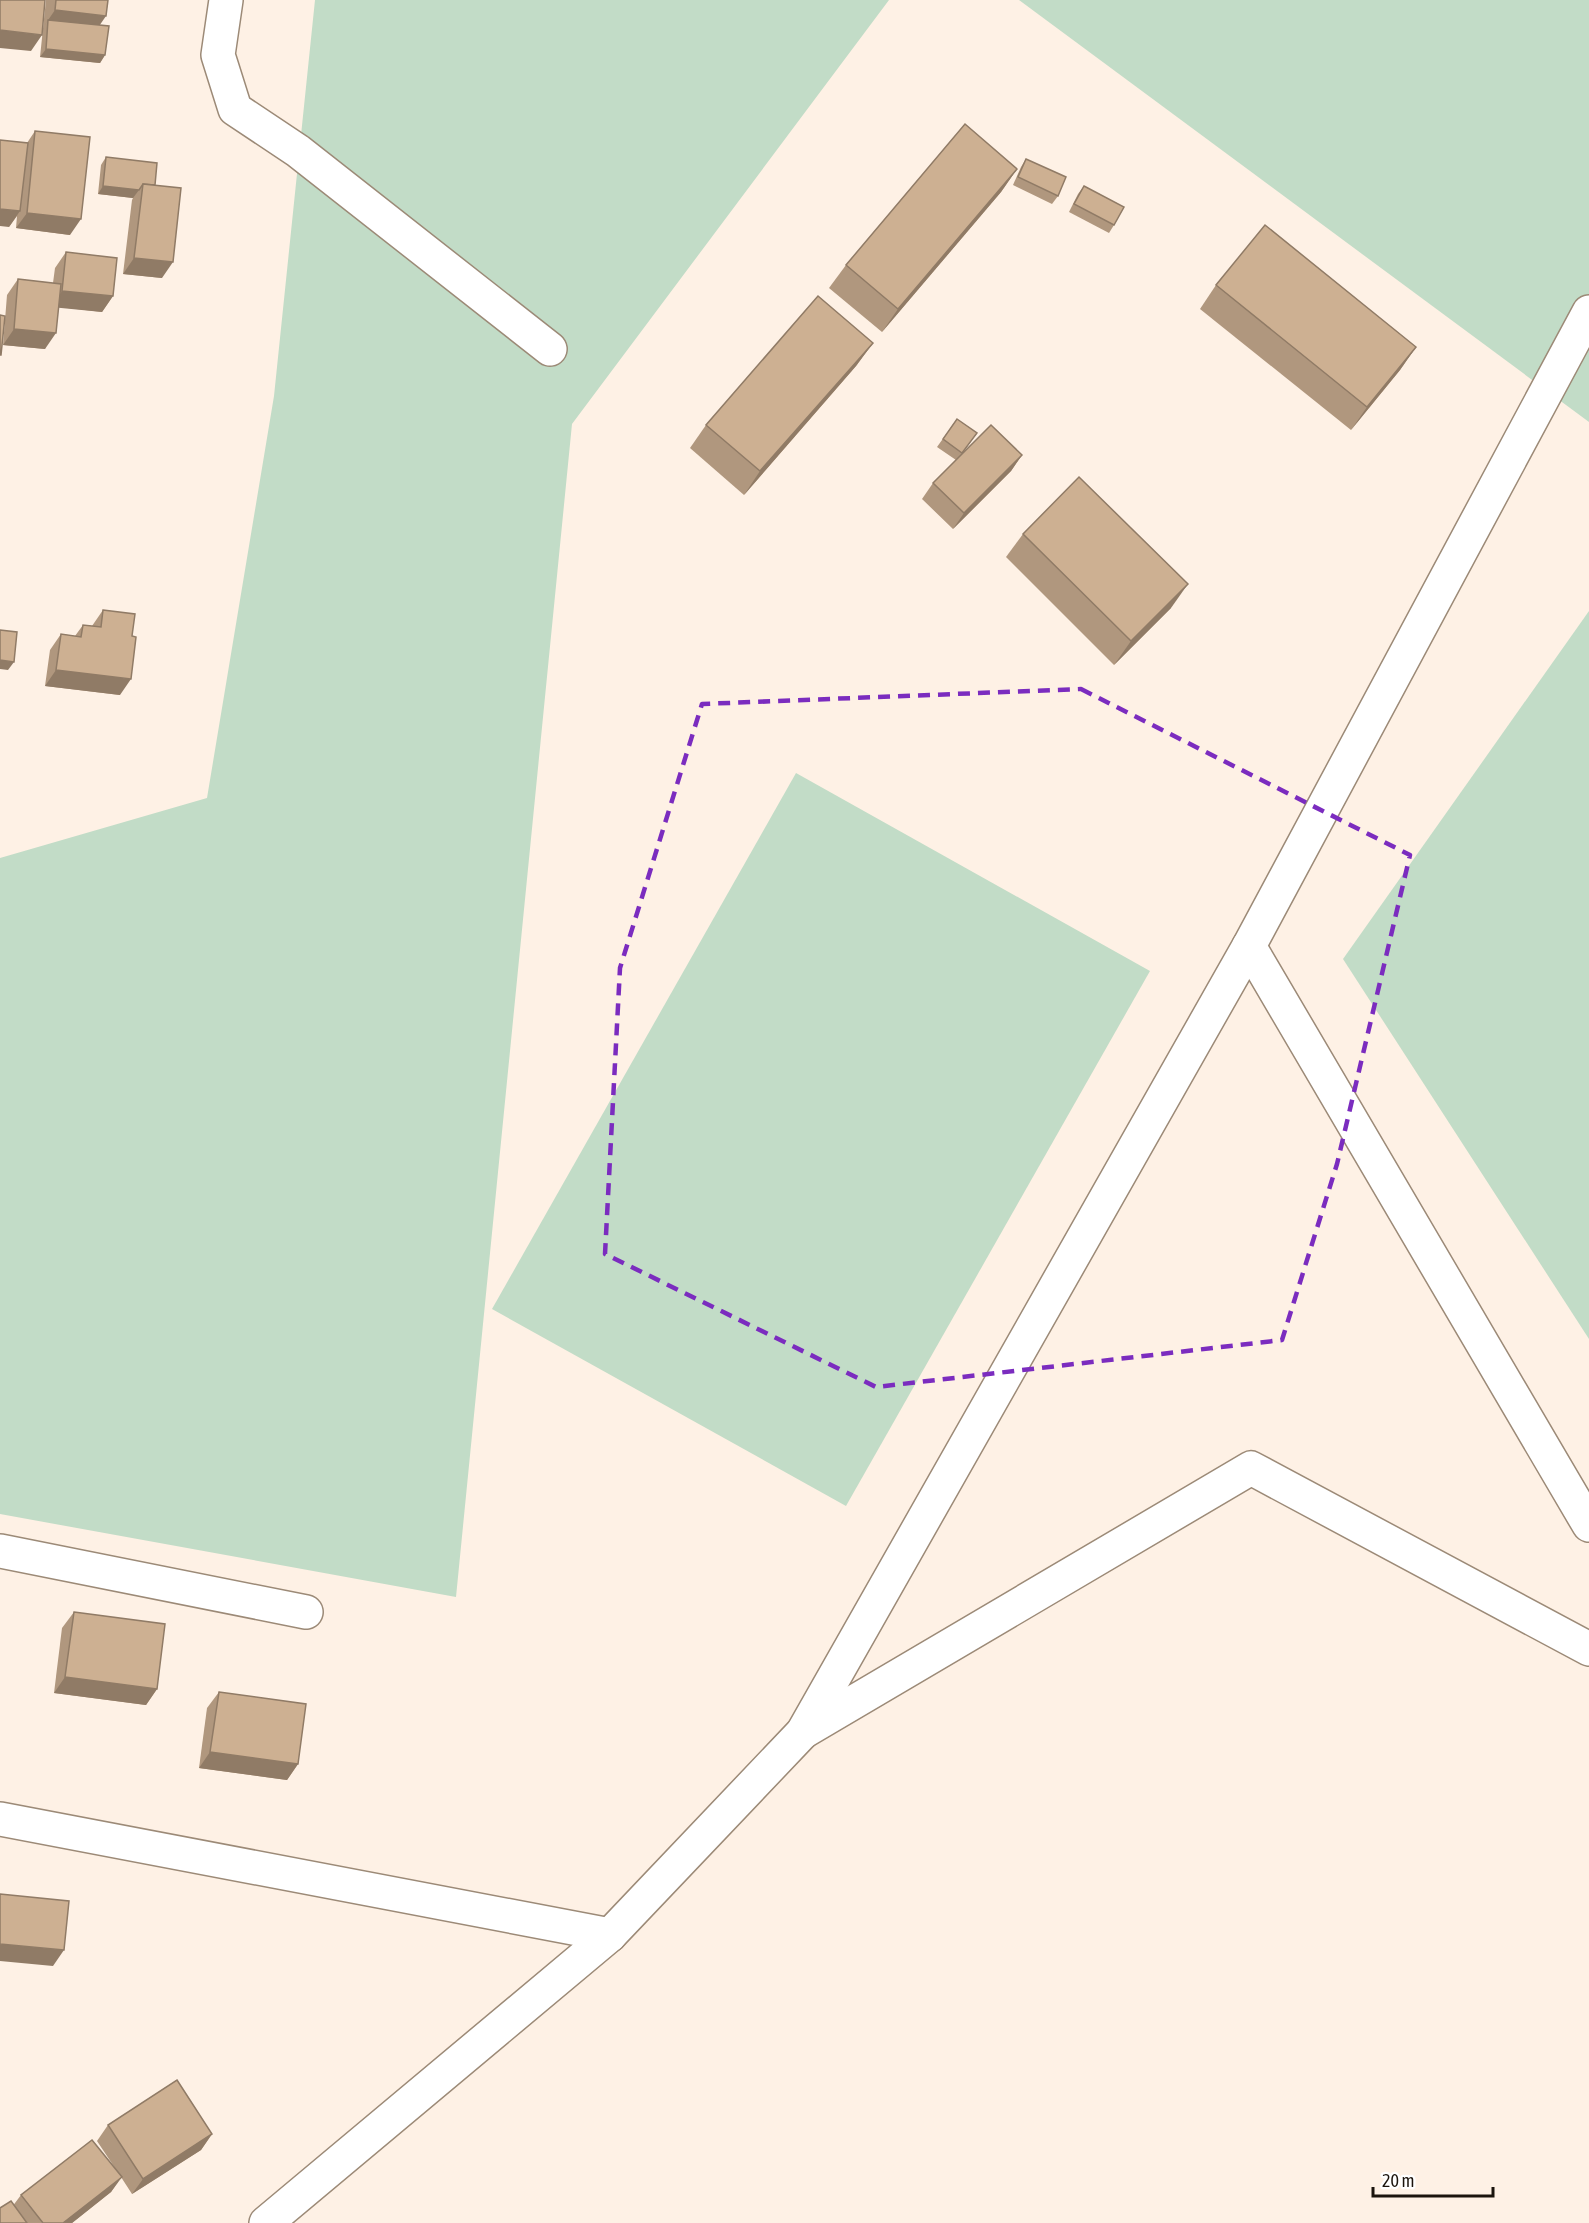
<svg xmlns="http://www.w3.org/2000/svg" width="1589" height="2223" font-family="'Asap Condensed',sans-serif">
<style>
.green{fill:#c2dcc7}
.lines{fill:none;stroke-linecap:round;stroke-linejoin:round}
.minor-casing{stroke:#9c8a77;stroke-width:36}
.tertiary-casing{stroke:#9c8a77;stroke-width:36}
.minor{stroke:#fff;stroke-width:33}
.tertiary{stroke:#fff;stroke-width:33}
.wall{fill:#b0977e}
.shaded-wall{fill:#907b66}
.building{fill:#cdb092;stroke:#907b66;stroke-width:1.5}
.marked{fill:none;stroke:#7b2cbf;stroke-width:4.5;stroke-dasharray:12 8;stroke-linejoin:round}
</style>
<rect width="100%" height="100%" fill="#fef1e5"/>
<g class="green">
<polygon points="315,0 889,0 572,424 456,1597 0,1514 0,858 207,798 274,396"/>
<polygon points="1019,0 1589,0 1589,422"/>
<polygon points="1589,611 1589,1339 1343,959"/>
<polygon points="796,773 1150,971 846,1506 492,1309"/>
</g>
<g class="lines">
<defs>
<g id="minor">
<polyline points="226,0 218,55 235,109 298,151 550,349"/>
<polyline points="1249,946 1589,1525"/>
<polyline points="0,1551 306,1612"/>
<polyline points="803,1732 1251,1468 1589,1649"/>
<polyline points="0,1819 610,1935"/>
</g>
<polyline id="tertiary" points="266,2223 610,1935 803,1732 1249,946 1589,312"/>
</defs>
<use href="#minor" class="minor-casing"/>
<use href="#tertiary" class="tertiary-casing"/>
<use href="#minor" class="minor"/>
<use href="#tertiary" class="tertiary"/>
</g>
<g class="wall">
<polygon points="46,0 108,0 99,25 105,55 100,63 40,57"/>
<polygon points="35,131 70,235 16,228 17,216 9,227 27,143"/>
<polygon points="106,157 155,185 162,278 123,274 132,200 133,198 98,194 101,165"/>
<polygon points="1026,159 1058,196 1052,204 1013,185 1021,167"/>
<polygon points="1017,169 1001,192 882,332 829,288 846,265"/>
<polygon points="1084,186 1114,225 1109,233 1069,212 1078,194"/>
<polygon points="66,252 113,296 102,312 59,307 45,349 3,345 7,295 18,279 53,283 55,268"/>
<polygon points="1216,285 1416,347 1400,370 1351,430 1200,309"/>
<polygon points="873,343 856,366 744,495 690,448 706,425"/>
<polygon points="957,419 977,433 962,454 1022,455 1011,471 953,529 922,499 933,483 956,460 937,447"/>
<polygon points="1023,534 1171,608 1114,665 1006,557"/>
<polygon points="103,610 120,695 45,686 50,650 61,634 75,636 83,625 92,626"/>
<polygon points="74,1612 157,1689 146,1705 54,1693 62,1628"/>
<polygon points="219,1692 298,1764 287,1780 199,1768 207,1708"/>
<polygon points="108,2125 212,2134 201,2150 132,2194 121,2177 111,2192 72,2223 0,2223 21,2195 115,2168 97,2141"/>
</g>
<g class="shaded-wall">
<polygon points="55,10 106,16 95,32 48,20 44,26"/>
<polygon points="0,30 42,35 31,51 0,48"/>
<polygon points="46,49 105,55 100,63 40,57"/>
<polygon points="1017,169 1001,192 882,332 898,309"/>
<polygon points="103,186 139,190 133,198 98,194"/>
<polygon points="0,209 20,211 9,227 0,226"/>
<polygon points="27,213 81,219 70,235 16,228"/>
<polygon points="134,258 173,262 162,278 123,274"/>
<polygon points="62,291 113,296 102,312 51,307"/>
<polygon points="14,329 56,333 45,349 3,345"/>
<polygon points="873,343 856,366 744,495 760,471"/>
<polygon points="1416,347 1400,370 1351,430 1367,407"/>
<polygon points="1022,455 1011,471 953,529 964,513"/>
<polygon points="1188,584 1171,608 1114,665 1131,641"/>
<polygon points="0,660 14,662 8,670 0,669"/>
<polygon points="56,670 131,679 120,695 45,686"/>
<polygon points="65,1677 157,1689 146,1705 54,1693"/>
<polygon points="210,1752 298,1764 287,1780 199,1768"/>
<polygon points="0,1944 64,1950 53,1966 0,1961"/>
<polygon points="212,2134 201,2150 132,2194 143,2179"/>
<polygon points="122,2177 111,2192 72,2223 63,2223"/>
</g>
<g class="building">
<polygon points="0,0 45,0 42,35 0,30"/>
<polygon points="56,0 108,0 106,16 55,10"/>
<polygon points="48,20 109,26 105,55 46,49"/>
<polygon points="965,124 1017,169 898,309 846,265"/>
<polygon points="35,131 90,137 81,219 27,213"/>
<polygon points="0,140 28,143 20,211 0,209"/>
<polygon points="106,157 157,163 155,185 143,184 139,190 103,186"/>
<polygon points="1026,159 1066,177 1058,196 1018,177"/>
<polygon points="143,184 181,188 173,262 134,258"/>
<polygon points="1084,186 1124,207 1114,225 1074,204"/>
<polygon points="1265,225 1416,347 1367,407 1216,285"/>
<polygon points="66,252 117,258 113,296 62,291"/>
<polygon points="18,279 61,284 56,333 14,329"/>
<polygon points="818,296 873,343 760,471 706,425"/>
<polygon points="0,315 5,316 1,355 0,355"/>
<polygon points="957,419 977,433 962,453 943,439"/>
<polygon points="991,425 1022,455 964,513 933,483"/>
<polygon points="1079,477 1188,584 1131,641 1023,534"/>
<polygon points="103,610 135,614 132,636 136,637 131,679 56,670 61,634 81,637 83,625 101,627"/>
<polygon points="0,630 17,632 14,662 0,660"/>
<polygon points="74,1612 165,1624 157,1689 65,1677"/>
<polygon points="219,1692 306,1704 298,1764 210,1752"/>
<polygon points="0,1894 69,1901 64,1950 0,1944"/>
<polygon points="177,2080 212,2134 143,2179 108,2125"/>
<polygon points="92,2140 122,2177 63,2223 43,2223 21,2195"/>
<polygon points="11,2201 27,2223 0,2223 0,2208"/>
</g>
<path class="marked" d="M1081,689L1410,855L1337,1164L1282,1340L876,1387L605,1254L620,968L702,704Z"/>
<path d="M1373 2187v9h120v-9" fill="none" stroke="#1b140d" stroke-width="3"/>
<text x="1382" y="2187" font-size="18" fill="#1b140d" stroke="#ffffff" stroke-width="4.5" paint-order="stroke">20 m</text>
</svg>
